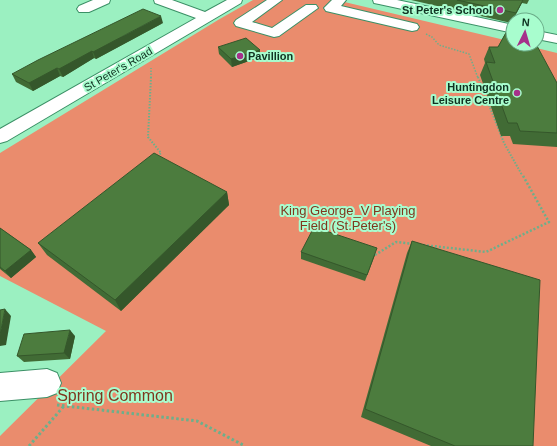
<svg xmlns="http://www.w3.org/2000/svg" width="557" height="446" font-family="Arial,sans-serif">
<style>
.green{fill:#ea8c6d}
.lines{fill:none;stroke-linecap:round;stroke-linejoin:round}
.minor-casing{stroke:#3b9066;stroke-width:2}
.path-far3{stroke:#6caf8b;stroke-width:1.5;stroke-dasharray:1.5 1.5;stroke-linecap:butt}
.path-far2{stroke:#6caf8b;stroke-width:2;stroke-dasharray:1.5 1.5;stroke-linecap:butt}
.path-far1{stroke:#6caf8b;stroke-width:2.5;stroke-dasharray:2 2;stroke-linecap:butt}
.path{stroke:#6caf8b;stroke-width:3;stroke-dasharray:2.5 2.5;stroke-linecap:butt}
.minor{fill:#fff;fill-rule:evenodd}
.wall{fill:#416b35}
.shaded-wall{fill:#35572b}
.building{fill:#4c7c3e;stroke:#35572b}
.poi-dot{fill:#a6318a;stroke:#a8fdce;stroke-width:1.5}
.labels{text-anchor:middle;stroke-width:4;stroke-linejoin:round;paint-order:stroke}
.far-poi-label{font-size:11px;font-weight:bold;fill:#103322;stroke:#a8fdce;text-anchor:end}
.far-street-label{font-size:11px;fill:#103322;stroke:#a8fdce}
.park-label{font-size:13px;fill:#7f371e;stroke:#a8fdce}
.near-park-label{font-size:16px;fill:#7f371e;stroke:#a8fdce}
</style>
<rect width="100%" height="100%" fill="#9bf0c1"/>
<polygon class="green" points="253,0 336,0 513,42 513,44 520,44 557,53 557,446 0,446 0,436 106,331 0,276 0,153 218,20"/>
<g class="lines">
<defs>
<g id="minor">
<polygon points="93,0 110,0 109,3 89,12 79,12 77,9 79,6"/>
<polygon points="154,0 172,0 205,12 227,0 242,0 241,3 7,141 0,143 0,129 196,18 155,3"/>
<polygon points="267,0 282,0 252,22 272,28 306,5 316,5 318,8 279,36 274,37 236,26 234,23 236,20"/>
<polygon points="332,0 346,0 341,6 417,24 419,27 417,30 412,31 326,11 324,8"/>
<polygon points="373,0 397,0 513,25 513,33 379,4 374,3"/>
<polygon points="537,31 557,35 557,43 537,39"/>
<polygon points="47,369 57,373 61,383 57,393 47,397 0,401 0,373"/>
</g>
</defs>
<use href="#minor" class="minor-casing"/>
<g class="path-far3">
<polyline points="426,34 432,37 439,45 469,54 478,78"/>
<polyline points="151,78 151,68"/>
</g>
<g class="path-far2">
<polyline points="151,77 148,137 161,153 157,157"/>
<polyline points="478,77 504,143 522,175"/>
</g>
<g class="path-far1">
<polyline points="423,245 486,252 549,222 522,174"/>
<polyline points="375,255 396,242 414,244"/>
</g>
<g class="path">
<polyline points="57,405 197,421 245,446"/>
<polyline points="29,446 64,406"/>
</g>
<use href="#minor" class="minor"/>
</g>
<g class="wall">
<polygon points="411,0 529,0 527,4 522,3 512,22 557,83 557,147 513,144 510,136 501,136 480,75 485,63 484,59 489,47 498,47 511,23"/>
<polygon points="163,23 96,59 94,58 63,77 60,76 33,91 16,82 12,74"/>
<polygon points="218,47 260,50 260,57 232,67 219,54"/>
<polygon points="227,192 229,205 121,311 47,255 38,243"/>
<polygon points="0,228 31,250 36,257 11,278 0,269"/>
<polygon points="412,241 533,446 431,446 361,417 407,253"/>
<polygon points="301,252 375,255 365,281 301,259"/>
<polygon points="75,336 70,359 24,362 17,356"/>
</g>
<g class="shaded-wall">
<polygon points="161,16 163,23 96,59 93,52"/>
<polygon points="260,50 260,57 232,67 231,59"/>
<polygon points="92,51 94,58 63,77 59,69"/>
<polygon points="57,68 60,76 33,91 29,83"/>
<polygon points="227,192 229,205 121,311 115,300"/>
<polygon points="31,250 36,257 11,278 5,271"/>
<polygon points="5,309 11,316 6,345 0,346 0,335"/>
<polygon points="70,330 75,336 70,359 64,353"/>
</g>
<g class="building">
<polygon points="457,0 523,0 516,13"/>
<polygon points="143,9 161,16 93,52 92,51 59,69 57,68 29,83 12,74 38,60"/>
<polygon points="512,22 513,22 513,44 536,44 557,83 557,133 520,131 517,123 508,123 486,62 495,63 489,47 498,47"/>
<polygon points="537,28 540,28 537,35"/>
<polygon points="246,38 260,50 231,59 218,47"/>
<polygon points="154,153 227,192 115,300 38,243"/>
<polygon points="314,227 377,248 367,275 301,252"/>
<polygon points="0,228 31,250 5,271 0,267"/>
<polygon points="412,241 540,280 533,446 455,446 365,409"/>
<polygon points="5,309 0,335 0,310"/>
<polygon points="70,330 64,353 17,356 24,334"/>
</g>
<g class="poi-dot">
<circle cx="500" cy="10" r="4"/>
<circle cx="240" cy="56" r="4"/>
<circle cx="517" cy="93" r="4"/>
</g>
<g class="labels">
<g class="far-poi-label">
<text x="492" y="14">St Peter's School</text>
<text x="248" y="60" text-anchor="start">Pavillion</text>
<text x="509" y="91">Huntingdon<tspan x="509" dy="13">Leisure Centre</tspan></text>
</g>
<g class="far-street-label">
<text transform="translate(118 69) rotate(-30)" y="4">St Peter's Road</text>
</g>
<g class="park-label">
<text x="348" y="215">King George_V Playing<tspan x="348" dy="15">Field (St.Peter's)</tspan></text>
</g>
<g class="near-park-label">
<text x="115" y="401">Spring Common</text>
</g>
</g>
<g transform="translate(525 32) rotate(5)"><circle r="19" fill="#a8fdce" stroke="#6bac89"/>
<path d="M0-3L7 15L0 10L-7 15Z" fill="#a6318a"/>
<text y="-6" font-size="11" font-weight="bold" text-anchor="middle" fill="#103322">N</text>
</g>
</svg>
